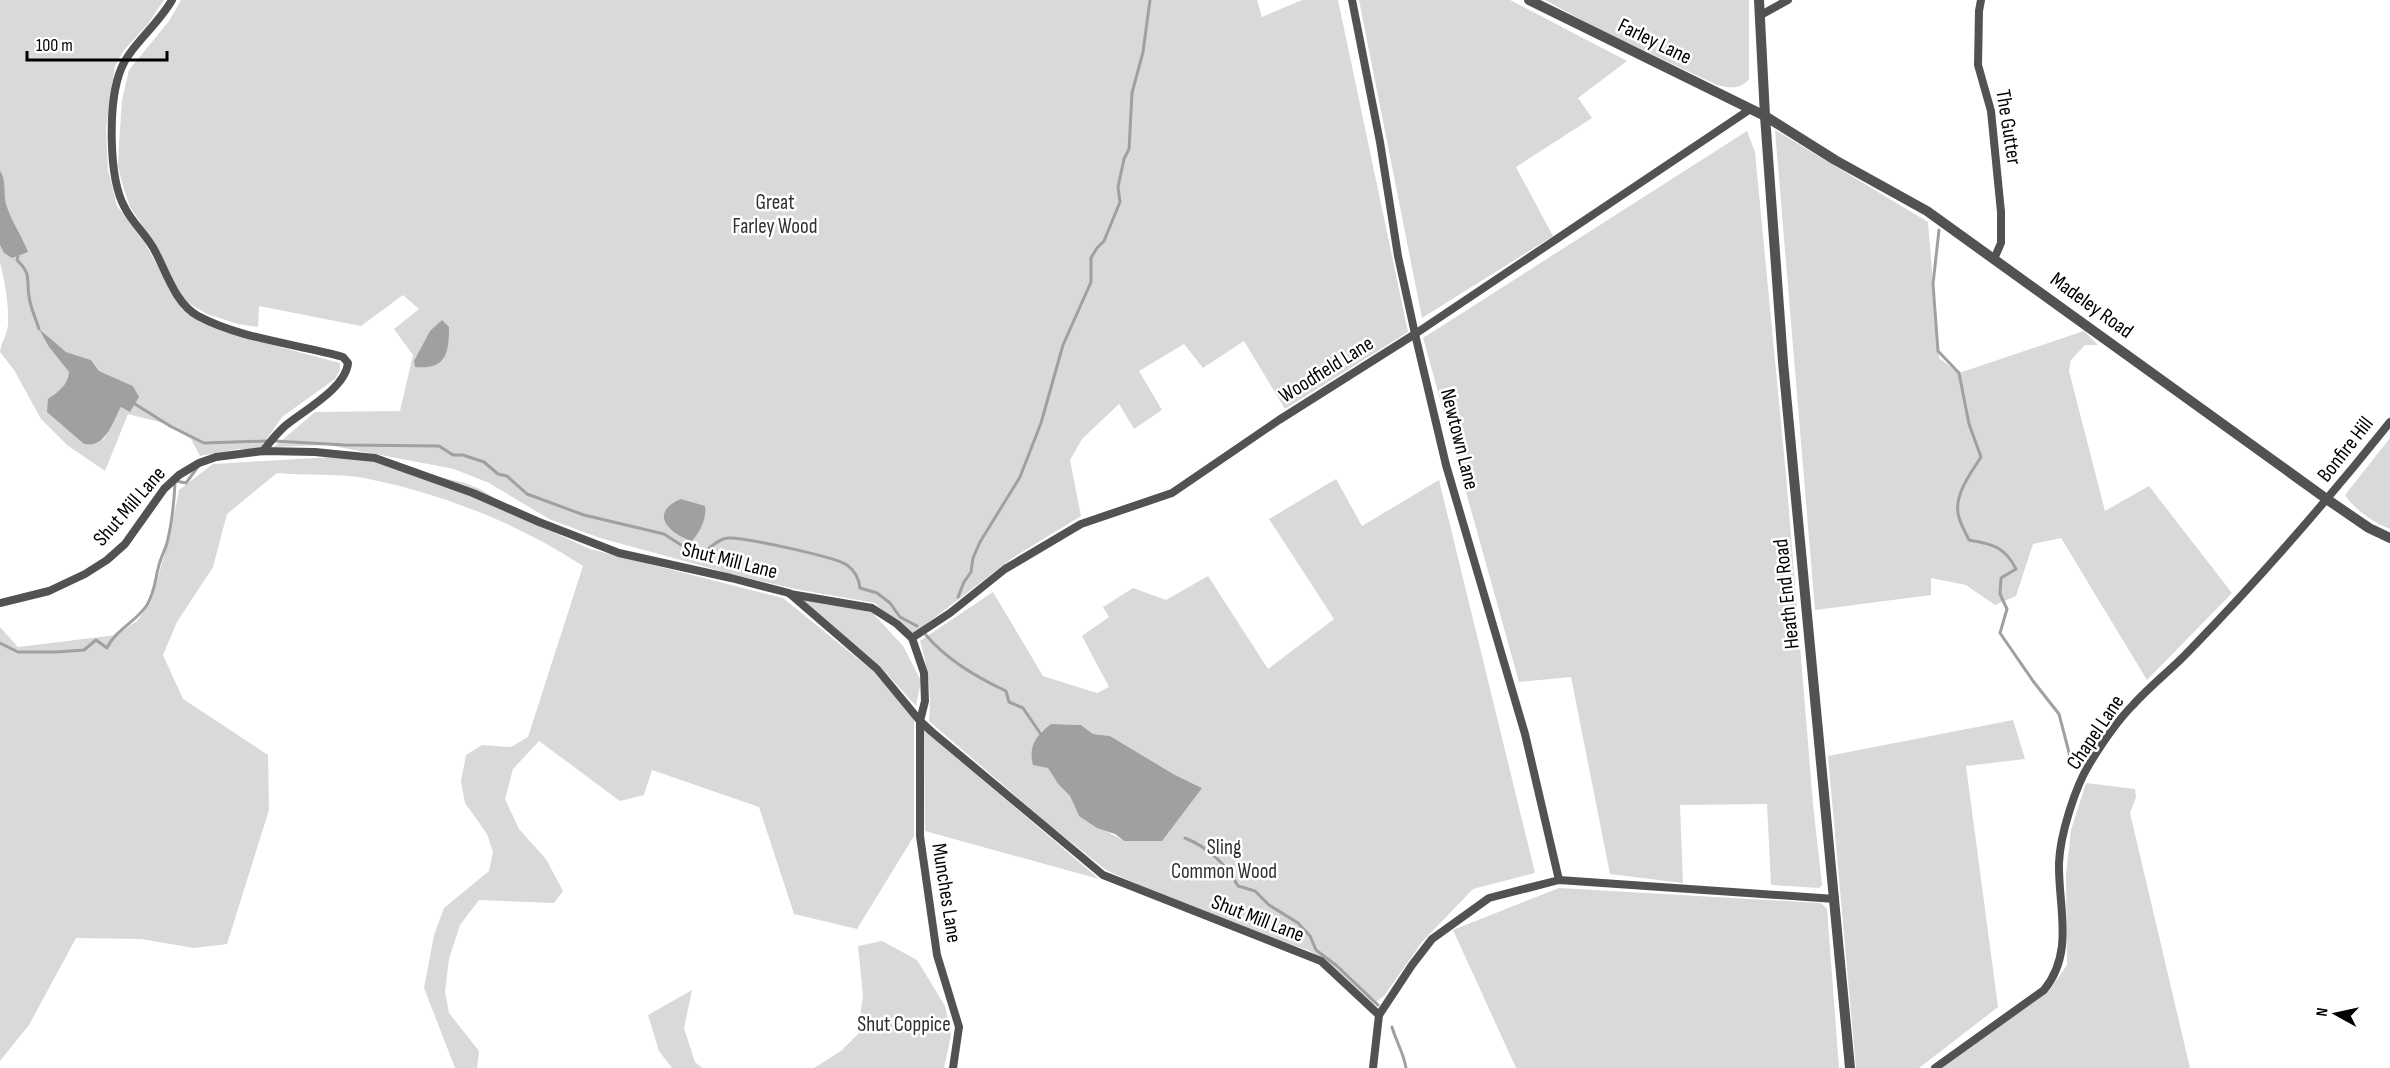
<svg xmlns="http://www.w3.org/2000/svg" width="2390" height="1068" font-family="'Sofia Sans Condensed',sans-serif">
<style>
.green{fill:#d9d9d9;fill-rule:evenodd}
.water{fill:#a0a0a0}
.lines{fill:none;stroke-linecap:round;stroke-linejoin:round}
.stream{stroke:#a0a0a0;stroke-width:3}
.minor{stroke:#525252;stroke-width:8}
.tertiary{stroke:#525252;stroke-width:10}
.labels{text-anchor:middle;stroke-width:5;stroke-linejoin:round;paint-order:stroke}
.street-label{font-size:21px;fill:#000;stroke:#fff}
.park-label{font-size:21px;fill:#303030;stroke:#fff}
</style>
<rect width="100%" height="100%" fill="#fff"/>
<g class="green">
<path d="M0,0H164L147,25L124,50L115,66L106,128L108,170L117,206L143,240L182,309L193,318L253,340L340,363V370L335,379L282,417L260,449H238L200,456L191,439L163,423L128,414L105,471L67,445L41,419L14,370L0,352C1,343 7,334 8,325C9,305 5,281 0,263ZM49,347L91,360L99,371L133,386L137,395L121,407L104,439L84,444L70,430L60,424L48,399C58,392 68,385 69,372Z"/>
<polygon points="181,0 1257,0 1262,17 1302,0 1338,0 1408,332 1285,409 1244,341 1203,368 1184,344 1139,371 1162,410 1134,429 1119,404 1082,439 1070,460 1081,516 1014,557 908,638 875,603 795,589 739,576 600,538 549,519 489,483 454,469 328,445 274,447 315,412 400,411 413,355 394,329 419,309 403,295 361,326 259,306 258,327 238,324 207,314 185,301 174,283 159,250 130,207 122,183 118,166 119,144 122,100 129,70 169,21"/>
<polygon points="1359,0 1510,0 1627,61 1578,98 1592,118 1516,167 1553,236 1422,318"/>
<path d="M1545,0H1749V79C1740,90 1730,88 1717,85L1598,29Z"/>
<polygon points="1775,130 1928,222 1939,358 1959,373 2084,331 2098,345 2085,345 2071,360 2069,371 2105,511 2149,486 2232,593 2147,680 2061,538 2033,544 2016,596 1995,605 1966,585 1931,578 1931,595 1815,610"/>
<polygon points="1747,131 1755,152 1786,475 1813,804 1822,885 1819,888 1771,885 1767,804 1680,805 1683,883 1610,874 1571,677 1519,682 1423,338"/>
<path d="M2390,438V529C2374,523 2355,510 2345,495Z"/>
<path d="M351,456L465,483L480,489L540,526L590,549L783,598L873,671L914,719V836L857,929L794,914L759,807L652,770L644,795L620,801L539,741L513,769L505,799L519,829L546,859L563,891L554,903L479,900L460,925L449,959L445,992L449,1013L479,1051L477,1068H455L424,988L434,935L444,908L489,871L493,852L487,834L465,803L461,781L466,755L482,745L511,747L528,737L583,566C518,523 440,493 364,478C337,473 305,476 277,473L227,514L213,567L177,622L163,655L183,699L268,755L269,810L227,944L194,948L141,939L76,938L29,1025L0,1061V627L18,647L116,635L137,621L151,602L170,535L179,490L213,464Z"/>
<path d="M1336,479L1362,526L1439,480L1535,873L1473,889L1422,942L1384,996L1373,1004L1320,957L1308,950L1227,925L1106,870L1047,823L929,721C932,692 928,668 920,641L993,592L1043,676L1097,693L1109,687L1082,636L1109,617L1103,607L1133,588L1166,600L1208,576L1268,669L1334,619L1269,519ZM1051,724L1081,725L1093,734L1110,736L1175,775L1202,788L1124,841L1079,816L1070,796L1058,784L1048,768L1039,733Z"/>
<polygon points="800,599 870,610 903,646 921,681 916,706 879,665"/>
<polygon points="2013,720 2025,759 1966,766 1998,1007 1919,1068 1856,1068 1828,756"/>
<polygon points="924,730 1099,879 925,831"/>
<polygon points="2086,783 2135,789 2136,797 2130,813 2190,1068 1942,1068 2049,991 2067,965 2066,875 2071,830"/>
<polygon points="1559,888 1821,903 1827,909 1839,1068 1516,1068 1453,930"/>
<polygon points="882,941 917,960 945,1006 951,1035 944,1068 814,1068 841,1051 858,1034 863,995 858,946"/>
<polygon points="692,990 684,1028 695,1062 702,1068 672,1068 659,1051 648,1015"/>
</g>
<g class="water">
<path d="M0,171C7,181 3,193 6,204C11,221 22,236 28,252L12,258L4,253L0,245Z"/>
<path d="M442,320L449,327C449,353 446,370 415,367L414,361L430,331Z"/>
<path d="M39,329L66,352L91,360L99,371L133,386L139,397L130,412L121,407C112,423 106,448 84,444L47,412L48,399C58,392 68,385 69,372L49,347Z"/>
<path d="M681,499L705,506C707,518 700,532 692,541C669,534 648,513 681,499Z"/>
<path d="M1051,724L1081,725L1093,734L1110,736L1175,775L1202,788L1162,841H1124L1115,834L1097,828L1079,816L1070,796L1058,784L1048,768L1033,765C1028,747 1036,735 1051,724Z"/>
</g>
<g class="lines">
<g class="stream">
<path d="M1939,230L1933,284L1938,351L1959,373L1969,424L1981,457C1971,473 1955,493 1958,513C1959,522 1965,531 1969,540C1993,544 2005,547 2016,569L2001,578L2000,594L2007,609L2000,633L2033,681L2059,714L2072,764"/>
<path d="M18,256L17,260C32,275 26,278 29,296C30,307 36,319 39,329"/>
<polyline points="135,404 170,426 204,443 266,441"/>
<path d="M274,441L345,445L439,446L453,455H463L484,462L498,474L507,476L527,494L584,515L664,534L692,552L701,554C710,549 717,539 728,538C743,537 836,557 847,565C855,571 859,578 860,588L877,593L890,603L900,617L917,626"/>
<polyline points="958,597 964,582 971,572 973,558 980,542 1020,477 1041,423 1063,345 1091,282 1091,258 1097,248 1104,241 1120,202 1118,187 1124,159 1129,149 1132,93 1143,52 1150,0"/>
<path d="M926,635C946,659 978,678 1006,691L1009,702L1023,708L1040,733"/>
<path d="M0,643L18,652H56L84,650L96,640L107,648C115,630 136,622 147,605C155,592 155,579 159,565C161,557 165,550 167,543C172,523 174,503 175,483L176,481L186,483L197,468"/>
<path d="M1185,838C1209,848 1225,863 1238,886L1255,891L1269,905L1298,923L1310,936L1316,950L1337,966L1378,1005"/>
<path d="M1392,1027C1396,1041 1404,1054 1406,1068"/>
</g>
<g class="minor">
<path d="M172,0C158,25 130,46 121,69C108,101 108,178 125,208C133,224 148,236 156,253C167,274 176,304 198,316C241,339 297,344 343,357L348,363C346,388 303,411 285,426C276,434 270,442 263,451"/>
<polyline points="1352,0 1380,142 1398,256 1415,334 1446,465 1525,734 1559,880"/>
<polyline points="1981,0 1979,11 1978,65 1991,111 2001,212 2001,243 1994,259"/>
<polyline points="1759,16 1788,0"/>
<polyline points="790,594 872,608 897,624 912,638"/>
<polyline points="0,603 49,591 85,574 107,560 125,544 164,489 179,475 199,463 216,457 263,451 315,452 375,458 473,493 539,522 619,553 731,578 789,593 877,669 920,721 932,732 1103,875 1321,961 1379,1015"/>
<polyline points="953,1068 959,1027 937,955 920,836 920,721 925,701 924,673 912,638 950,613 1005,569 1081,524 1172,493 1279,420 1415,334 1749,110"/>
<polyline points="1373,1068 1379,1015 1412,965 1432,939 1489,898 1559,880 1835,899"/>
<path d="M1935,1068L2044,990C2075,952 2058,907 2059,863C2060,835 2075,787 2090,763C2101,745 2118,720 2133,705C2150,686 2171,670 2189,651C2260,578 2327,501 2390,422"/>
</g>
<g class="tertiary">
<polyline points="1529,0 1765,116 1835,160 1927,211 2328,500 2369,528 2390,538"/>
<polyline points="1759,0 1765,116 1783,362 1850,1068"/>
</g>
</g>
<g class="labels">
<g class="street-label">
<text transform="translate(1655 41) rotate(26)" y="7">Farley Lane</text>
<text transform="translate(2009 127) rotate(81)" y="7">The Gutter</text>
<text transform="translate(2092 305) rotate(36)" y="7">Madeley Road</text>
<text transform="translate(1326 369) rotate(-32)" y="7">Woodfield Lane</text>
<text transform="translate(1460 439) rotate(76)" y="7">Newtown Lane</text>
<text transform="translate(2345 449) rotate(-52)" y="7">Bonfire Hill</text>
<text transform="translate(129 506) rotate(-49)" y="7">Shut Mill Lane</text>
<text transform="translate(730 560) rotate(14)" y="7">Shut Mill Lane</text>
<text transform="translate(1786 594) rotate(-96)" y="7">Heath End Road</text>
<text transform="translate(2095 732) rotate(-56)" y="7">Chapel Lane</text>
<text transform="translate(947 893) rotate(81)" y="7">Munches Lane</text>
<text transform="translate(1258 918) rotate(21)" y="7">Shut Mill Lane</text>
</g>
<g class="park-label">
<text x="775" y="209">Great<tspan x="775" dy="24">Farley Wood</tspan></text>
<text x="1224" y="854">Sling<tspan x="1224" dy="24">Common Wood</tspan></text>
<text x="904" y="1031">Shut Coppice</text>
</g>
</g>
<g transform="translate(2336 1014) rotate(278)" stroke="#ffffff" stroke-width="4.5" paint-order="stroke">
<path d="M0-4.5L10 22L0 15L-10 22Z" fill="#000000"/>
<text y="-9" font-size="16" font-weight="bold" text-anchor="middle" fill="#000000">N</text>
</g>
<path d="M27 51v9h140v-9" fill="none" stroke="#000000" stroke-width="3"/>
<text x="36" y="51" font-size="18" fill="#000000" stroke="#ffffff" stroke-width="4.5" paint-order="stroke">100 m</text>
</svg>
